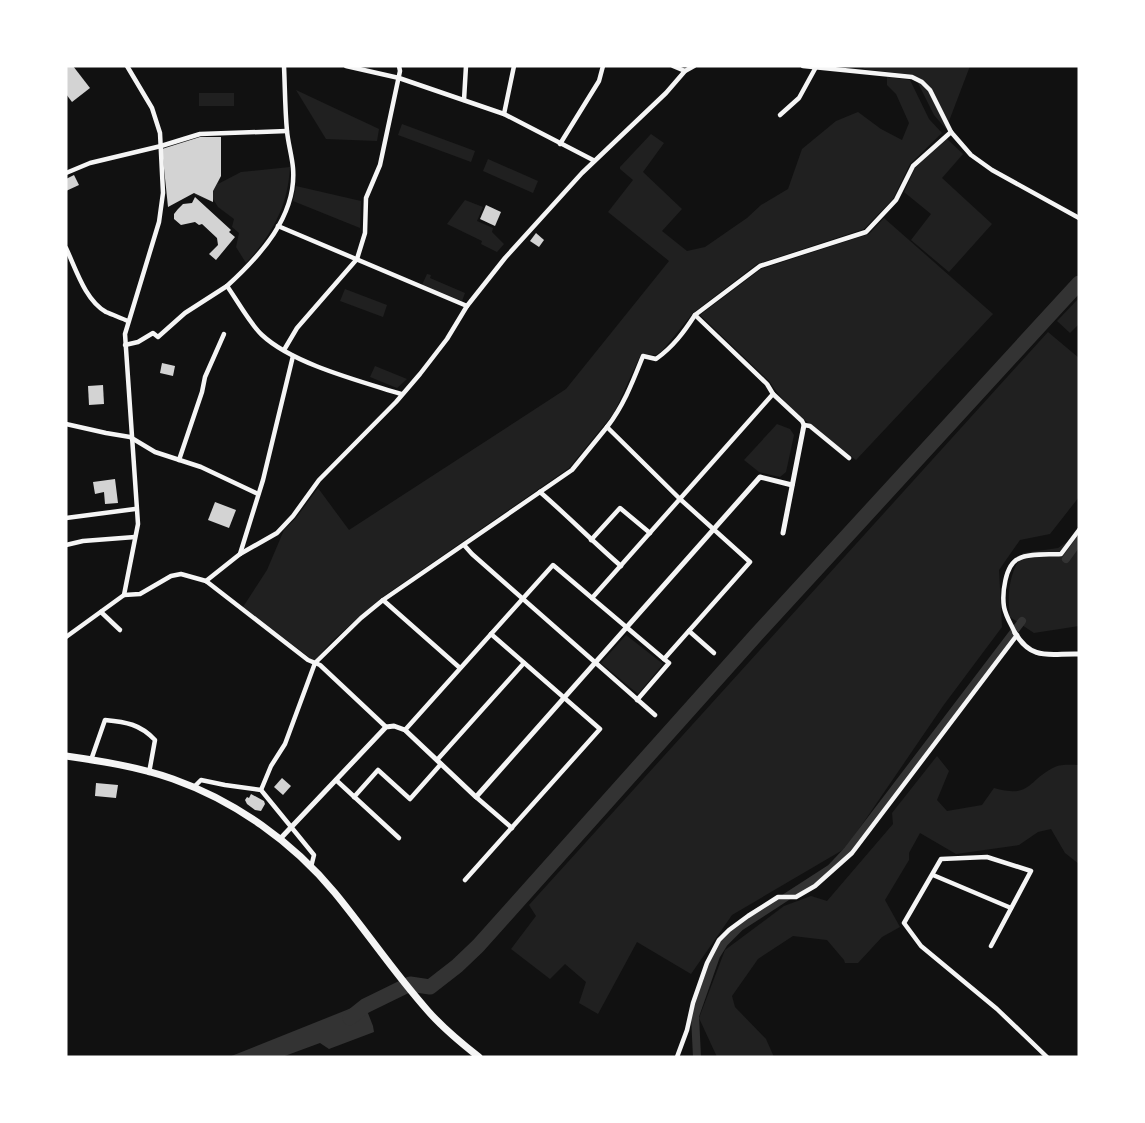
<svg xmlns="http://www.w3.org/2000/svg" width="1145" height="1123" font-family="Ubuntu,sans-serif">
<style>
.green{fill:#202020}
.water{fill:#333}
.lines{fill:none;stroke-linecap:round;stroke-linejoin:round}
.canal{stroke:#333;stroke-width:8}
.river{stroke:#333;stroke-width:15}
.building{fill:#d3d3d3}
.minor{stroke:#f5f5f5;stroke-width:4.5}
.tertiary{stroke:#f5f5f5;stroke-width:5}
.primary{stroke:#f5f5f5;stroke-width:7}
</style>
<rect width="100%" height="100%" fill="#111"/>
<g class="green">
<polygon points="865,66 970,66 946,129 934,115 914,75 863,69"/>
<polygon points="887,77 910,80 929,119 942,133 910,164 893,199 864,229 757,264 693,313 662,351 656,355 641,354 614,413 569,468 381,598 332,641 314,661 243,607 267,570 284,530 296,518 318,488 349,530 566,389 669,261 608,212 633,180 620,169 620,167 651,134 664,143 643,172 682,209 662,231 687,251 705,247 747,218 761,205 788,189 802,149 836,121 858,112 881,129 902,140 909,123 896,94 887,85"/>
<polygon points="296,90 379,129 377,141 326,139"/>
<rect x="199" y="93" width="35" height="13"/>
<polygon points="402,124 475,151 471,162 398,135"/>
<path d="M221,137V176L218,184L241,172L290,167C288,206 272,235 246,263L236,247L239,233L232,227L234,219L218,207L213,199V202L195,195L186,162L177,144L199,138Z"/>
<polygon points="946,138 963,154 942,178 992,224 949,272 911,240 931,214 904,192 915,168"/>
<polygon points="488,159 538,181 533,193 483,171"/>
<polygon points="296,186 361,201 360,228 293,201"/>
<polygon points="465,200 483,207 477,221 493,228 492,232 504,244 497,252 481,244 482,241 447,224"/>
<path d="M884,218L993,314L856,460C830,439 786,410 770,382L700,315L761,269L869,234Z"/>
<polygon points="427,274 431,275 430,278 465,293 462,301 422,285"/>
<polygon points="345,289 387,305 383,317 340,301"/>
<polygon points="1079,298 1079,324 1070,333 1057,321"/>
<polygon points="1048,332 1079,358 1079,497 1050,534 1020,540 999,570 1002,627 943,706 846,848 732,915 691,974 637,942 598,1014 579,1003 586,982 565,964 550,979 511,949 536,916 529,905"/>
<polygon points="375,366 407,379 397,388 370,377"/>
<polygon points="777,424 790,429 794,435 786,472 780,477 759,472 744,460"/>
<path d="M1079,534V626L1034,633L1010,617C1007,593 1009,574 1023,553L1058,548Z"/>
<polygon points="626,635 663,664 638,694 601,663"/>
<path d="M937,756L949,771L937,800L947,811L982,805L994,788C1032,799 1027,780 1055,767C1061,764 1072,765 1079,765V864L1065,853L1051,829L1038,832L1019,845L956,854L920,833L909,853V860L885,900L900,927L882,937L858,963H845L844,960L827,940L793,936L758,959L732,996L735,1007L766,1039L774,1057H717L699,1018L725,950L784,906L811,896L827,901L893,824L892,813Z"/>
</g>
<polygon class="water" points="364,1003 373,1026 374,1032 329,1049 320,1043 282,1057 229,1057"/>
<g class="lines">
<g class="canal">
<polyline points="1066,559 1079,541"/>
<polyline points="697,1057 695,1016 716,956 724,943 740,927 831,868 848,850 1022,621"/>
</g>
<polyline class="river" points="350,1018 365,1006 410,984 430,987 457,966 478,946 757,634 1079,283"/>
</g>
<g class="building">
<polygon points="66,66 73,66 90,88 72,102 66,94"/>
<polygon points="200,137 221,137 221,176 213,191 213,202 194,193 168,207 162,149"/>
<polygon points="74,175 79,185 66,191 66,179"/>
<polygon points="195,197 231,230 229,232 235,237 216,260 209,254 218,245 217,238 202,224 199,225 195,222 181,225 174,219 174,214 178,209 183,204 192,203"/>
<polygon points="486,205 501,212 495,226 480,219"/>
<polygon points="536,233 544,240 539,247 530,241"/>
<polygon points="162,363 175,366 173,376 160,373"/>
<polygon points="103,385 104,404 89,405 88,386"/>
<polygon points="115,479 118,503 105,504 104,492 95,494 93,482"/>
<polygon points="215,502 236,510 229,528 208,520"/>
<polygon points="282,778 291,786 283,795 274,787"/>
<polygon points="96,783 118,785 116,798 95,796"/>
<polygon points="251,794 264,801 265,804 261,811 255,810 247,804 245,800 247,797 249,798"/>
</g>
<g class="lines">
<g class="minor">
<path d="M284,66C285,88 285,110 287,131C288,143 292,156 293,168C297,216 260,256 227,286C237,300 250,324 262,335C293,364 360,381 401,394"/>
<polyline points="346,66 399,78 504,114 593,160"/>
<polyline points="673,66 685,71"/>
<polyline points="803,66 912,77 922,82 930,90 951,132 971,155 992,170 1079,218"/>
<polyline points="464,100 466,66"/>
<polyline points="504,114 514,66"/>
<polyline points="780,115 799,98 816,67"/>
<polyline points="560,144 599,81 603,66"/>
<polyline points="66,173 90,163 161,146 200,134 287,131"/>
<polyline points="278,226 467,306"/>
<path d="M66,248C76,269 85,300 106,312C113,315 121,318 128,321"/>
<polyline points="125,345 138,342 153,333 158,337 185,313 227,286"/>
<polyline points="284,350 297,328 357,259 365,233 366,198 380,165 400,71 399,66"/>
<polyline points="66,424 106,433 130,437 155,452 201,467 258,494"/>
<polyline points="849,458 810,426 804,425 802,421 773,394 767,384 695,315 760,266 866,232 896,200 913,166 951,132"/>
<polyline points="179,460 202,392 205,377 224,334"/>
<path d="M540,492C568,516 593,542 621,566"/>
<polyline points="66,518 135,509"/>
<polyline points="591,540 620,508 650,533"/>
<polyline points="66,545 83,541 135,537"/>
<polyline points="464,545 472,554 655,715"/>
<polyline points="240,554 263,480 293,356"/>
<polyline points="206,581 240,554 277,533 293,516 319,480 396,402 420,374 447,339 467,306 505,258 582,173 666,93 685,71 694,66"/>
<polyline points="124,595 138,524 125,334 159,222 163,193 160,133 152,108 127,66"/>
<polyline points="592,598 773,394"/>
<polyline points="383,600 572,470 607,427"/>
<polyline points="101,612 120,630"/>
<polyline points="689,631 714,653"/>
<path d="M1015,633C1011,624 1006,617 1004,607C1002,594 1005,565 1018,559C1029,553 1048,555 1061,554L1079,530"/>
<polyline points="66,637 124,595 140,594 171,576 181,574 206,581 308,660 320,665 386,727"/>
<path d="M637,700L669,663L664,659L750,562L680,499L607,427C624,405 633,381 643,356L656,359C673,347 684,332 695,315"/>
<polyline points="405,730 553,565 664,659"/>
<path d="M91,760L105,720C126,722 140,724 155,740L149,773"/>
<polyline points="437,760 524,663"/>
<polyline points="336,780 399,838"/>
<polyline points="194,787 201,780 225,785 261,790 314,855 311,867"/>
<polyline points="261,790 271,766 285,744 315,663 361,618 383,600 460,668"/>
<polyline points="354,797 378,770 410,799 441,764"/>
<polyline points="476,797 512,828"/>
<polyline points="933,875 1011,908"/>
<polyline points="465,880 600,729 491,634"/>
<polyline points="991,946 1031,871 987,857 941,859 904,923 921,946 997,1009 1047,1057"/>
<polyline points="677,1057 687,1030 693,1003 707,963 719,940 729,930 748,916 778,897 796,897 815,886 852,853 1017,635"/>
</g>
<g class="tertiary">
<polyline points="783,533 804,425"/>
<path d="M1015,633C1033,662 1050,653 1079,654"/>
<polyline points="280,839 386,727 394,726 405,730 476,797 760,477 792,485"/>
</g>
<path class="primary" d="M66,756C101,761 139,767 173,779C235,801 293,842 335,893C367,932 395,974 428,1011C443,1028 461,1043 479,1057"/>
</g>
<rect width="1145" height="1123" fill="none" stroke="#ffffff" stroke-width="135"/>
</svg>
